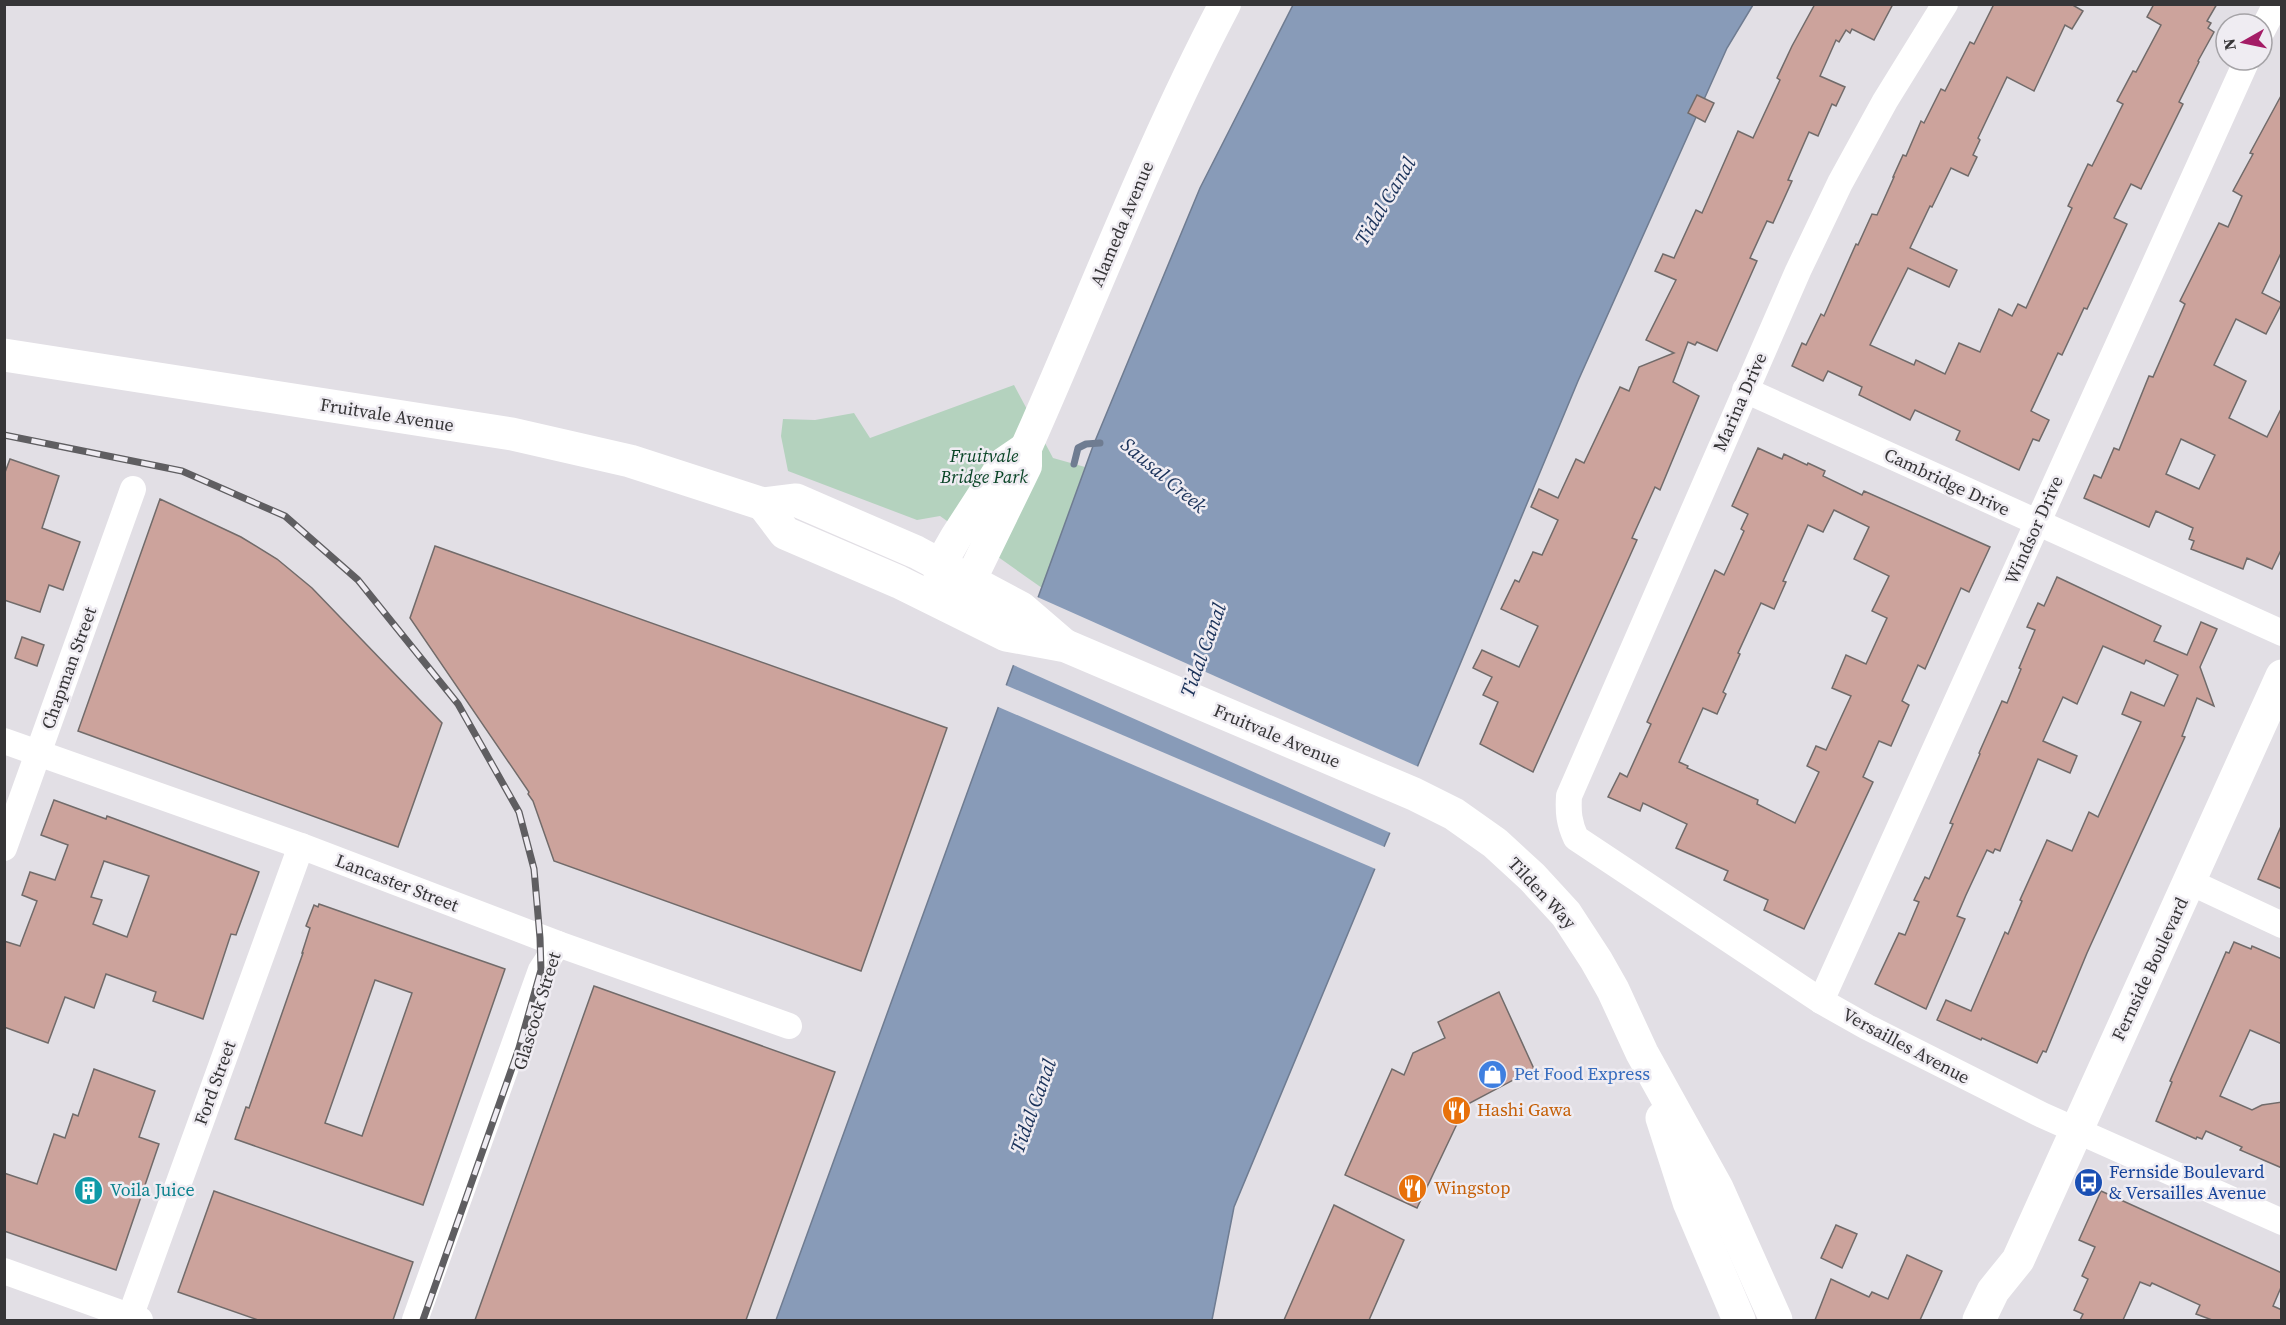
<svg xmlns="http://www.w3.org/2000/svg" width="2286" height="1325" font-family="'Source Serif 4',serif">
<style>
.green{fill:#b4d2be}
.water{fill:#889bb8;stroke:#6f7c91;stroke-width:1.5}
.pier{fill:#e2dfe5}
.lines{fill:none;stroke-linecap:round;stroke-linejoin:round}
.stream{stroke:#6f7c91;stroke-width:7}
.building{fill:#cca39c;stroke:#716b6a;stroke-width:1.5;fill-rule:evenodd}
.minor{stroke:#fff;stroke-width:26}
.tertiary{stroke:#fff;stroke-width:32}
.secondary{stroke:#fff;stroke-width:33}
.rail-casing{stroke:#5f5e61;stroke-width:7}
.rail{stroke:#efecf2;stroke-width:4.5;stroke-dasharray:14;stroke-linecap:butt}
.labels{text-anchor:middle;stroke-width:5;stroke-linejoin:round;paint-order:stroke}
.street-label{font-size:18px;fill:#363537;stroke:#efecf2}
.park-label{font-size:18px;font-style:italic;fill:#094426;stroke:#efecf2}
.shop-label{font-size:18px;fill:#366cbe;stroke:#efecf2;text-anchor:start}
.food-label{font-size:18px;fill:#c56008;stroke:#efecf2;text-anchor:start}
.transit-label{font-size:18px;fill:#164399;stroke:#efecf2;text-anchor:start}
.culture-label{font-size:18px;fill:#0d838f;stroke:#efecf2;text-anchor:start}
.water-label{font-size:20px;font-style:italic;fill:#1a325a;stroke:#efecf2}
</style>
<rect width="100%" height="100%" fill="#e2dfe5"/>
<polygon class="green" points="1014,385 1053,458 1085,467 1042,588 940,516 917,520 788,471 781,436 783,419 815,420 854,413 870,438"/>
<polygon class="water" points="1293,5 1753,5 1727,48 1578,381 1234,1207 1212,1320 776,1320 1093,446 1200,188"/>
<g class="pier">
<polygon points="1035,596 1421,768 1393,834 1011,664"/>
<polygon points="1003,684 1387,848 1378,870 996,706"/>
</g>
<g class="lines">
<polyline class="stream" points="1074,464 1078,448 1086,444 1100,443"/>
</g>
<g class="building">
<polygon points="1815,4 1893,4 1874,40 1852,29 1850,33 1846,30 1839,42 1836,40 1820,76 1845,87 1836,106 1832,104 1818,136 1809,132 1788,180 1792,181 1773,223 1767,221 1750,258 1757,261 1717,351 1697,342 1695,345 1688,342 1673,382 1699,396 1660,490 1655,487 1632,538 1637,540 1533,772 1480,744 1498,702 1483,695 1492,677 1473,668 1482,650 1519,667 1538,626 1501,609 1515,580 1519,582 1533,552 1542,555 1558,520 1531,507 1539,489 1558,498 1576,459 1584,463 1620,387 1629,391 1639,367 1674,353 1646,340 1676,280 1655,271 1663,254 1674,258 1696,210 1702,213 1738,131 1753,138 1780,80 1777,78 1792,46"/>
<polygon points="1994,4 2071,4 2083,11 2072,29 2065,25 2034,91 2007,77 1978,138 1980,140 1973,155 1977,157 1968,176 1951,168 1932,207 1930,206 1910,248 1957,270 1949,287 1908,268 1870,345 1914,365 1916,360 1945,374 1959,343 1980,352 1999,309 2012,316 2018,304 2026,308 2072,208 2068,206 2088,164 2092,166 2123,104 2117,101 2133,71 2136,72 2161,25 2147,17 2154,4 2217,4 2207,21 2211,23 2208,28 2214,32 2198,61 2199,62 2179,102 2183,104 2141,189 2131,184 2114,218 2127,224 2087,309 2084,308 2062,355 2058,353 2031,411 2049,420 2039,441 2033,439 2019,470 1956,440 1960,431 1915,410 1910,420 1859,395 1862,387 1828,371 1823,381 1792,366 1802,343 1806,345 1821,314 1824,316 1856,244 1858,245 1872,214 1877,215 1894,177 1893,177 1903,155 1906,156 1921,121 1924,123 1941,89 1945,91 1970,42 1974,44"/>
<path d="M2282,94V251L2262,293L2282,303L2266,334L2236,319L2214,365L2246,381L2229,418L2267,437L2282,407V548L2272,569L2247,558L2243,569L2191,549L2194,541L2189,539L2193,528L2156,511L2149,527L2084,498L2094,475L2101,478L2114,448L2119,450L2149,376L2153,377L2185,304L2180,301L2219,223L2228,227L2242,196L2233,191L2253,154L2250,153ZM2181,439L2215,455L2199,489L2166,474Z"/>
<polygon points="1697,95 1714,103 1705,122 1688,113"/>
<path d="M1758,448L1782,459L1784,454L1807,465L1808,463L1825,471L1823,476L1862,495L1864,491L1990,547L1969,592L1961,588L1925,669L1918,665L1902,701L1909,705L1891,746L1879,741L1863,777L1873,782L1804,929L1764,910L1768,900L1724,880L1728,871L1676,848L1687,824L1643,803L1640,811L1608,797L1620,773L1627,777L1651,724L1647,722L1715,570L1724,575L1744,531L1741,529L1748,514L1732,506ZM1834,510L1869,527L1854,559L1889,576L1872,611L1887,618L1866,664L1846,655L1832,688L1851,696L1826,750L1816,746L1807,766L1819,772L1795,823L1757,804L1758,800L1687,768L1688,766L1679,762L1703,708L1717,714L1726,694L1723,692L1740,654L1738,653L1761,603L1774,609L1786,582L1783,581L1808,525L1823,532Z"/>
<polygon points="10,459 59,476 42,528 80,542 63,590 49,585 40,612 4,600 4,475"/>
<polygon points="160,499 241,537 277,559 312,588 442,723 398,847 78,731"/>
<polygon points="435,546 947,728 861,971 554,861 533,801 528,794 529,792 410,618"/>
<polygon points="2057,577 2161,626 2154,641 2187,655 2201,622 2217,629 2200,667 2214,706 2197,698 2182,736 2185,737 2087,953 2046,1052 2043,1051 2037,1063 1982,1038 1981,1040 1937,1020 1946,1000 1971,1011 2005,932 2008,934 2022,901 2020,900 2047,840 2072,851 2089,812 2098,817 2141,722 2122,714 2131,692 2164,706 2178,675 2146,660 2144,664 2103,646 2077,704 2063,697 2043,741 2077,756 2070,773 2038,759 2000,851 1995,849 1993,853 1987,850 1966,895 1957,916 1965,919 1926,1009 1875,984 1899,933 1905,935 1919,902 1914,900 1925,877 1929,879 1953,824 1950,823 1980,754 1979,753 2002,701 2007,703 2021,669 2019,668 2035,630 2027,627 2038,603 2044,606"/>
<polygon points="22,637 44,645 37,666 15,658"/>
<path d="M54,800L106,819L107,816L259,872L236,935L231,934L203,1019L153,1001L156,992L106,974L94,1008L65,997L48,1043L4,1027V941L20,946L37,901L22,895L30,872L55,880L68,845L41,835ZM104,861L149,876L127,937L93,924L102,900L91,897Z"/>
<polygon points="2282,824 2282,889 2258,879"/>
<path d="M319,904L505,969L423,1205L235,1139L246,1107L249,1108L303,953H302L310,928L306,926L314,905L318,907ZM375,980L412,993L362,1136L325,1123Z"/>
<polygon points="2234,942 2251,949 2252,946 2282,959 2282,1044 2250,1030 2220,1096 2252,1110 2262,1105 2282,1102 2282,1168 2240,1150 2242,1147 2206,1131 2202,1139 2197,1137 2196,1139 2156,1121 2172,1082 2170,1081 2226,952 2229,953"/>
<polygon points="594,986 835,1072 746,1320 475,1320"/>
<polygon points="1499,992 1534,1069 1466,1105 1417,1208 1345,1175 1392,1069 1404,1075 1413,1053 1445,1038 1438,1022"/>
<polygon points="94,1069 155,1091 139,1137 159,1144 116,1270 4,1231 4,1173 37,1184 54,1134 65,1138 73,1114 78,1116"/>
<polygon points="214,1191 413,1262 393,1320 258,1320 178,1292"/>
<polygon points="2101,1191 2282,1273 2282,1285 2273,1306 2282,1310 2282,1320 2212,1320 2196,1314 2200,1305 2152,1283 2150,1286 2140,1282 2123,1320 2080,1320 2083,1314 2074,1310 2088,1279 2082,1276 2095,1247 2079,1240"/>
<polygon points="1334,1205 1404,1240 1369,1320 1284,1320"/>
<polygon points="1836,1225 1857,1234 1842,1268 1821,1258"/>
<polygon points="1907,1255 1942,1271 1920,1320 1815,1320 1831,1279 1869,1297 1872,1292 1888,1299"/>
</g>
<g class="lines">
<g class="minor">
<path d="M1945,4L1885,101L1840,183L1798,271L1569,796C1568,812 1569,823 1576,838L1821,1001L1867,1027L2042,1115L2282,1222"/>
<polyline points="2262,31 2276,4"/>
<polyline points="1745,390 2282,633"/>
<polyline points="4,741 301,846 558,944 789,1026"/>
<polyline points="4,848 133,489"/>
<polyline points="2190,882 2282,925"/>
<polyline points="1821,1001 2247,60"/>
<polyline points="4,1271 140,1320"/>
<polyline points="129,1320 301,846"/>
<polyline points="415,1320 541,970 558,944"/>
</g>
<g class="tertiary">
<polyline points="939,591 940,565 956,537 1004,463 1026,448"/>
<path d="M947,596L970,581L1026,466V448C1092,300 1149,148 1225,4"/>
</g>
<g class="secondary">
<polyline points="4,355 512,434 630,461 763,504 796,500 916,552 1021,608 1064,645"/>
<polyline points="763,504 785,533 899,582 1006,635 1066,646 1414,794 1454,814 1495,843 1532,877 1566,914 1596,960 1613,990 1642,1053 1717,1188 1776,1320"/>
<polyline points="1662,1118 1689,1202 1739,1320"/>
<polyline points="1979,1320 1993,1291 2018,1260 2282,676"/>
</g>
<defs>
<polyline id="rail" points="4,435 182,471 285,516 358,580 458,704 519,812 534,869 540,938 541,970 519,1048 423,1320"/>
</defs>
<use href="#rail" class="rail-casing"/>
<use href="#rail" class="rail"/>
</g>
<defs>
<symbol id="shop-disc" viewBox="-11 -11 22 22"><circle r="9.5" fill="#3f7fe0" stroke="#efecf2"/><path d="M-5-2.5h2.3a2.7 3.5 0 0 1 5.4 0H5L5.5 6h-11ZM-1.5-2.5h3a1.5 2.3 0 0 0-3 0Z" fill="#fff"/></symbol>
<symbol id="restaurant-disc" viewBox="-11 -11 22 22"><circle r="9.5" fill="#e8710a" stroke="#efecf2"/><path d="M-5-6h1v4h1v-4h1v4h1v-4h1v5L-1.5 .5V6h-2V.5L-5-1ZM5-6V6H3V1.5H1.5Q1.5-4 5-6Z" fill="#fff"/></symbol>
<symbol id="bus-disc" viewBox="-11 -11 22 22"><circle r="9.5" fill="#1a4fb4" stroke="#efecf2"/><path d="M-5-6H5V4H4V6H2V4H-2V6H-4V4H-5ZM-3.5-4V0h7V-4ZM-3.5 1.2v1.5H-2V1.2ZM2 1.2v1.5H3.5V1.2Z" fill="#fff"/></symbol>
<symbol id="building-disc" viewBox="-11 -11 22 22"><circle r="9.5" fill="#0f9aa8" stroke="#efecf2"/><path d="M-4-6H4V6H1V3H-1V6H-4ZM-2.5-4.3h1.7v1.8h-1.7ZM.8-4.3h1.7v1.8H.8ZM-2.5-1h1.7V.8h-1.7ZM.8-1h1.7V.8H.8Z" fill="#fff"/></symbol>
</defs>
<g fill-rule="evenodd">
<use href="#shop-disc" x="1476" y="1058" width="33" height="33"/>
<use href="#restaurant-disc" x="1440" y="1094" width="33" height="33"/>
<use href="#bus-disc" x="2072" y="1166" width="33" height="33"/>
<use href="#restaurant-disc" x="1396" y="1172" width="33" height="33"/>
<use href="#building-disc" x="72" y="1174" width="33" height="33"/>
</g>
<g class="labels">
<g class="street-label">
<text transform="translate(1122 224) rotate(-67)" y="6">Alameda Avenue</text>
<text transform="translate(1740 402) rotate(-66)" y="6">Marina Drive</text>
<text transform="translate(387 415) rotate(9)" y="6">Fruitvale Avenue</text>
<text transform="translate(1947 482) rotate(25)" y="6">Cambridge Drive</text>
<text transform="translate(2034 530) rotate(-66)" y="6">Windsor Drive</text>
<text transform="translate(69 668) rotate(-70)" y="6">Chapman Street</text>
<text transform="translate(1277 736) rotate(23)" y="6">Fruitvale Avenue</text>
<text transform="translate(397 883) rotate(21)" y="6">Lancaster Street</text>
<text transform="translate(1542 893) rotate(47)" y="6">Tilden Way</text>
<text transform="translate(2150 969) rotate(-65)" y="6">Fernside Boulevard</text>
<text transform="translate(537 1011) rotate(-73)" y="6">Glascock Street</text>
<text transform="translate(1906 1046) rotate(28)" y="6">Versailles Avenue</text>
<text transform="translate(215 1083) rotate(-70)" y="6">Ford Street</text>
</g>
<g class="park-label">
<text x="984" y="462">Fruitvale<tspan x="984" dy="21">Bridge Park</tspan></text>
</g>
<g class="shop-label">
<text x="1514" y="1080">Pet Food Express</text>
</g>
<g class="food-label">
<text x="1477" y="1116">Hashi Gawa</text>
<text x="1434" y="1194">Wingstop</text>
</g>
<g class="transit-label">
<text x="2109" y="1178">Fernside Boulevard<tspan x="2109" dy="21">&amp; Versailles Avenue</tspan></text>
</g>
<g class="culture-label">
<text x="110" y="1196">Voila Juice</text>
</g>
<g class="water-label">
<text transform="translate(1385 201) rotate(-59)" y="7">Tidal Canal</text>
<text transform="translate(1164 475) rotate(40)" y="7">Sausal Creek</text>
<text transform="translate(1203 650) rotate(-70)" y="7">Tidal Canal</text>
<text transform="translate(1033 1106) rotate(-70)" y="7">Tidal Canal</text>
</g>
</g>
<rect width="2286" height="1325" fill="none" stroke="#363537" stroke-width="12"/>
<g transform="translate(2244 42) rotate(261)"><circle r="28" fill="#efecf2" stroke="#a5a3a7" stroke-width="1.5"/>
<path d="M0-4.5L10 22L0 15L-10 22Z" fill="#a41c66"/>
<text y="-9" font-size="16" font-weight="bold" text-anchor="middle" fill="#363537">N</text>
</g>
</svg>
